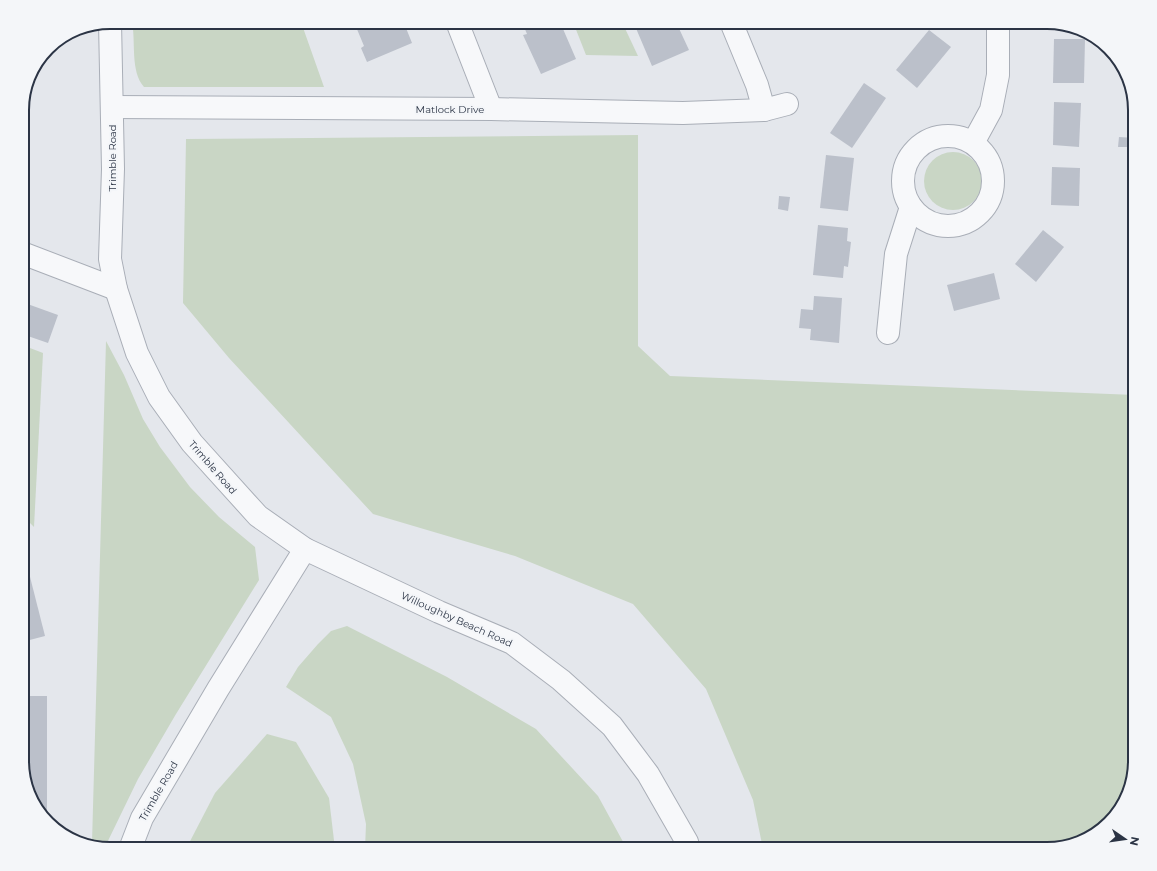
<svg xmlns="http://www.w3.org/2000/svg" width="1157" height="871" font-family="Montserrat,sans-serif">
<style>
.green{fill:#c9d6c5}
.building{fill:#bbc0ca}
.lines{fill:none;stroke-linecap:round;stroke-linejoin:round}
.minor-casing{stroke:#a9aeb7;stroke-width:24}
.minor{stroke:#f7f8fa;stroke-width:22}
.labels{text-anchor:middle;stroke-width:4;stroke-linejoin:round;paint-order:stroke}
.street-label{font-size:10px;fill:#2b3445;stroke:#f4f6f9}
.rim{fill:none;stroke:#2b3445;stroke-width:2}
</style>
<rect width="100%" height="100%" fill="#e4e7ec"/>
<g class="green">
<path d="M132,22H301L324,87H144C130,71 136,42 132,22Z"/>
<polygon points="573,22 622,22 638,56 586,55"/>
<polygon points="638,135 638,346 670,376 1135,395 1135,761 1117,815 1086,840 1047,849 763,849 753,800 706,689 633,604 515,556 373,514 229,358 183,303 186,139"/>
<circle cx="953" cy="181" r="29"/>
<polygon points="106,341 124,375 143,419 160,447 190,487 219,517 255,547 259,580 176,714 138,779 105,847 92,843"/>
<polygon points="22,345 43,353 34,527 22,515"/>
<polygon points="347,626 447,677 536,729 598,796 627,849 365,849 366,824 353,764 331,717 286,687 298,667 318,644 331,631"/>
<polygon points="267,734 296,742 329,798 335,849 186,849 215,793"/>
</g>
<g class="building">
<polygon points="354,22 398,22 401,30 406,28 412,43 367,62 361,48 364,46"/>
<polygon points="522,22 560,22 576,59 541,74 523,35 527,34"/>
<polygon points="628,22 676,22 689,50 652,66 635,26 631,28"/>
<polygon points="929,30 951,47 917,88 896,70"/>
<polygon points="1054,39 1085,39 1084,83 1053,83"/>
<polygon points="864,83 886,98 852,148 830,133"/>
<polygon points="1054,102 1081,103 1079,147 1053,145"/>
<polygon points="1119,137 1135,138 1135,147 1118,147"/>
<polygon points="826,155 854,158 848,211 820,208"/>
<polygon points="1052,167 1080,168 1079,206 1051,205"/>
<polygon points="779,196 790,197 788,211 778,209"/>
<polygon points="818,225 848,228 847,241 851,242 848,267 844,266 843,278 813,275"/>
<polygon points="1043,230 1064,247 1036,282 1015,264"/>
<polygon points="994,273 1000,299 954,311 947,285"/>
<polygon points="814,296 842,298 839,343 810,340 811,329 799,328 801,309 813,310"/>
<polygon points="22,302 58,315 48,343 22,334"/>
<polygon points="26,561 45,636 22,642 22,562"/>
<polygon points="22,696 47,696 47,820 31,800 22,766"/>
</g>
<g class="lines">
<defs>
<g id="minor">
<polyline points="110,22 113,169 110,259 116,289 137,353 159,397 192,443 258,516 305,549 439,612 512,643 561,680 612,726 648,774 687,842 689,849"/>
<polyline points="457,22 491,109"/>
<polyline points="731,22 757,85 764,110"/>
<polyline points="112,107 491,109 683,113 764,110 787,104"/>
<circle cx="948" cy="181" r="45"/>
<polyline points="973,143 991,110 998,75 998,22"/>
<polyline points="22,253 116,289"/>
<polyline points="888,333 896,254 911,207"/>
<polyline points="130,849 142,818 218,689 305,549"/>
</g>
</defs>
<use href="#minor" class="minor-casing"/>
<use href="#minor" class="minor"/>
</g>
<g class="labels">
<g class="street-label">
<text x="450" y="113">Matlock Drive</text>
<text transform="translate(112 158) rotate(-90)" y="4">Trimble Road</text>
<text transform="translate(213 467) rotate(49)" y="4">Trimble Road</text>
<text transform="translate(457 619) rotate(24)" y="4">Willoughby Beach Road</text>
<text transform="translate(158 791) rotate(-60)" y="4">Trimble Road</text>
</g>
</g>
<path d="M0 0H1157V871H0ZM110 29H1047A81 81 0 0 1 1128 110V761A81 81 0 0 1 1047 842H110A81 81 0 0 1 29 761V110A81 81 0 0 1 110 29Z" fill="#f4f6f9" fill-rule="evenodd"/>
<path class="rim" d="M110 29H1047A81 81 0 0 1 1128 110V761A81 81 0 0 1 1047 842H110A81 81 0 0 1 29 761V110A81 81 0 0 1 110 29Z"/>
<g transform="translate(1125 839) rotate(103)" stroke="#f4f6f9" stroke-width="3" paint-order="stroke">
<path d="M0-3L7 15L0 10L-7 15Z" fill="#2b3445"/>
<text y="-6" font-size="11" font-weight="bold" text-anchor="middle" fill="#2b3445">N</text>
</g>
</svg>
